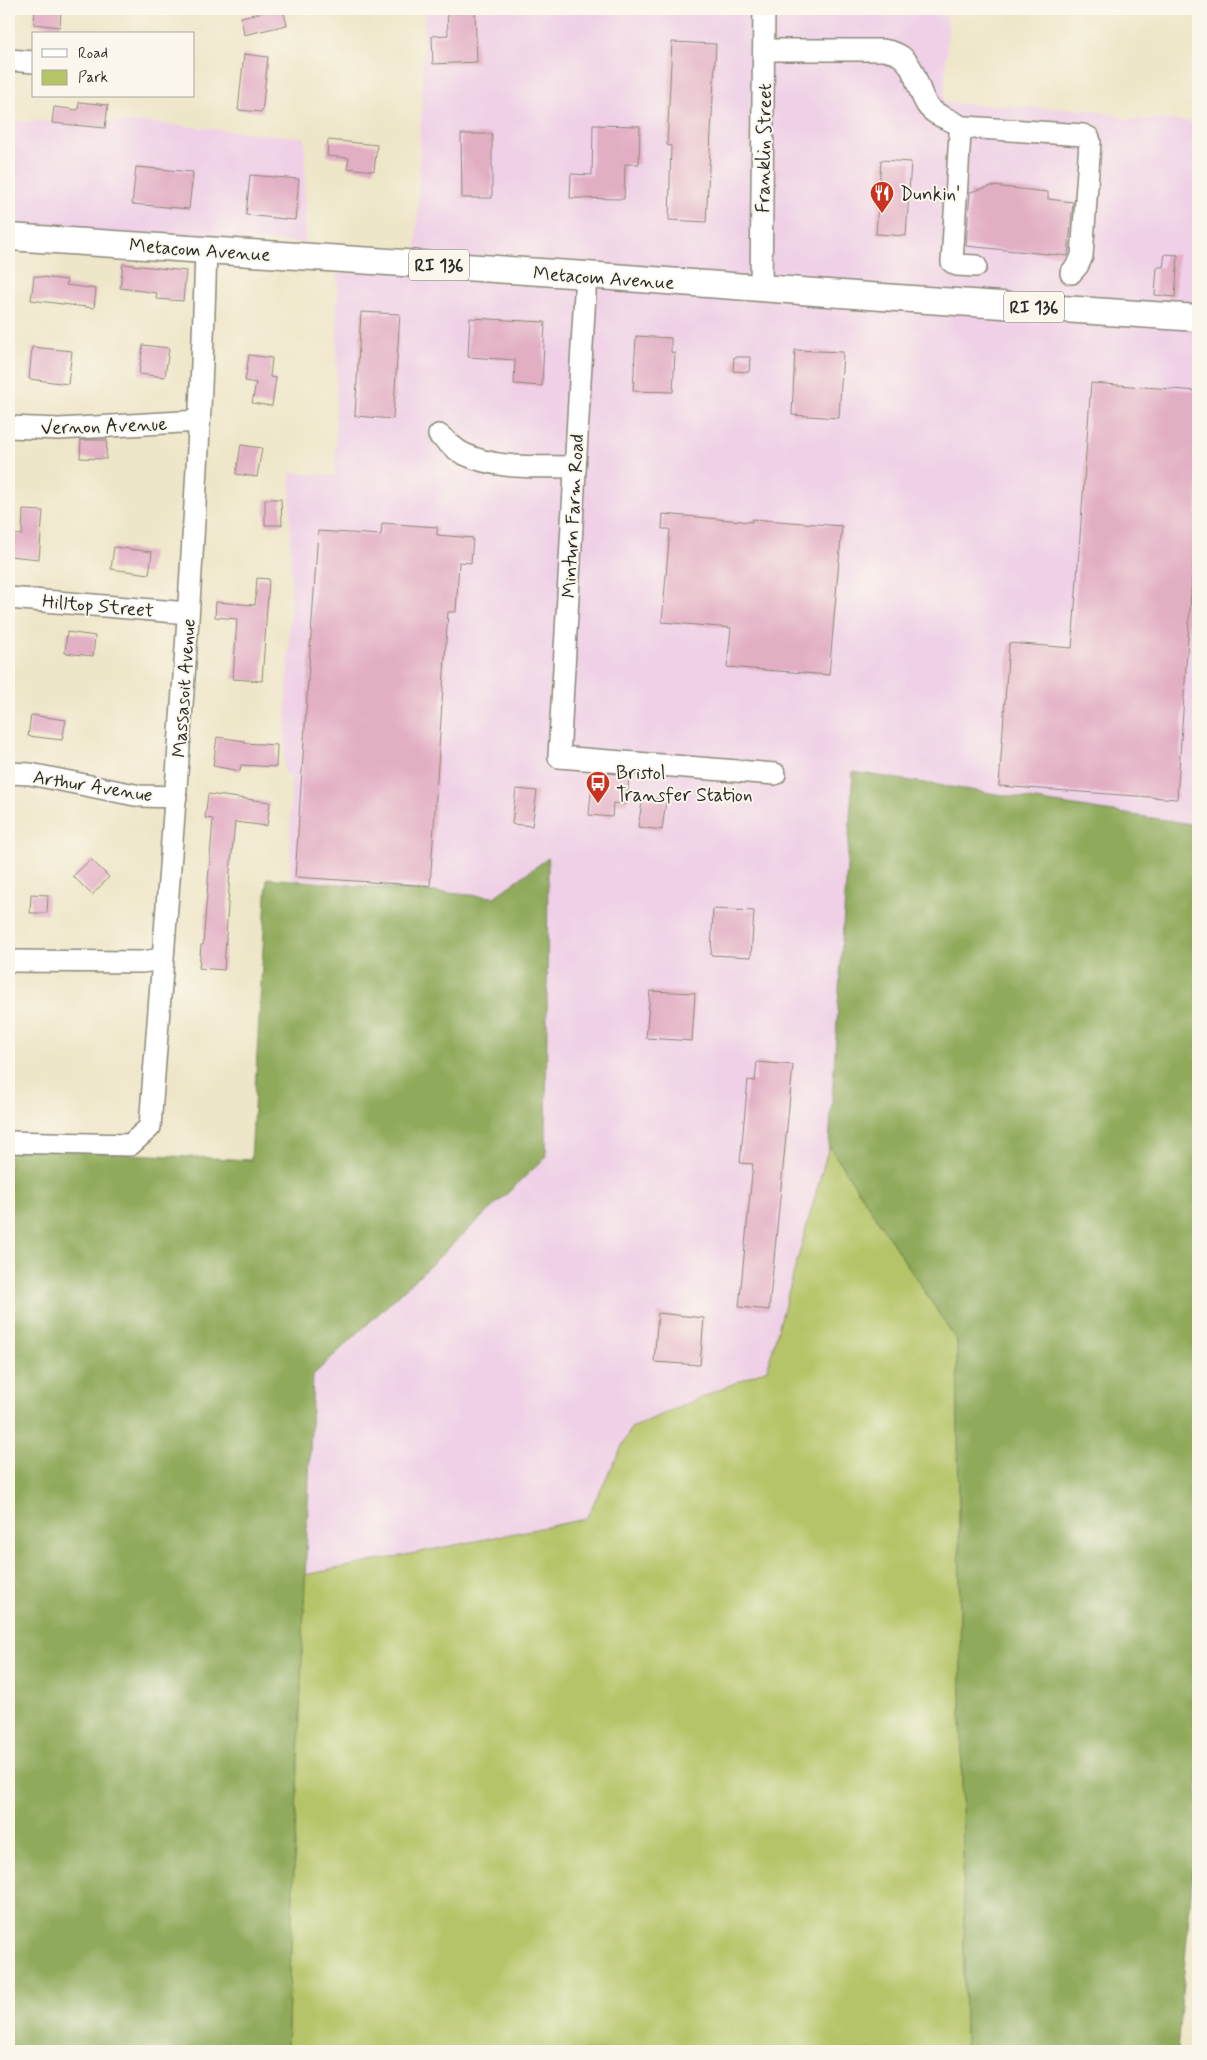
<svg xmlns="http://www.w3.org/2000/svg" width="1207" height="2060" font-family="Mynerve,sans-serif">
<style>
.built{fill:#efd0e6}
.green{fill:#b5c467;stroke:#707849}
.forest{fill:#90aa5c;stroke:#5e6a44}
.building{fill:#e2aec4}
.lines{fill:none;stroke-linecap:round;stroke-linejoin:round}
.minor-casing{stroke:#8c887a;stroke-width:24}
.major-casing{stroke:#8c887a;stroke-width:29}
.minor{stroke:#fff;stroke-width:21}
.major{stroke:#fff;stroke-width:26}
.labels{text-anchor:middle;stroke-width:4;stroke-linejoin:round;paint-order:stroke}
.shield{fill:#fbf7ec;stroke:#696865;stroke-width:1}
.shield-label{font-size:18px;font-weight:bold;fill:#2b2b2b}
.street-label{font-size:19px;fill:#2b2b2b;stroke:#fbf7ec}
.poi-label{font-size:19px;fill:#2b2b2b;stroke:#fbf7ec;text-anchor:start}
</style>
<rect width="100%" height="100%" fill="#fbf7ec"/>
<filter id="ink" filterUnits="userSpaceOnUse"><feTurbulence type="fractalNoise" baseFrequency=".02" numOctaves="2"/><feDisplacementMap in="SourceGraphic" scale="10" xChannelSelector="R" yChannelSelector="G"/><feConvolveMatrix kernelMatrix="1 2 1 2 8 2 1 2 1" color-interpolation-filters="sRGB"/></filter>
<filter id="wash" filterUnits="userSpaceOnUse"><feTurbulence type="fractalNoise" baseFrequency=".0096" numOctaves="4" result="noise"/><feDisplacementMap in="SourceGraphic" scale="20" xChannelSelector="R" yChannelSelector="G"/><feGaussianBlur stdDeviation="1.12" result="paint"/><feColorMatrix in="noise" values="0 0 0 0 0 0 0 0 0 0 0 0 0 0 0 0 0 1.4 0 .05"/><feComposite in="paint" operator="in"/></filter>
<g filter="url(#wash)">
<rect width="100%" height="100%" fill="#eee6c8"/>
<g class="built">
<polygon points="425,9 940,9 946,17 948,28 944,103 1094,110 1127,119 1176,120 1198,123 1198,825 853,772 829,1146 767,1369 631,1428 586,1519 305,1575 313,1375 546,1157 548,859 494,897 290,879 291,775 284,773 291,584 290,472 335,476 338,247 416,252"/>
<polygon points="9,121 144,122 305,138 305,243 9,227"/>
</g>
<polygon class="green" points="829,1146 957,1341 965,2051 287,2051 305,1575 586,1519 631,1428 767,1369"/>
<g class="forest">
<polygon points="853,772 1198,825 1198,1814 1177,2051 965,2051 957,1341 829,1146"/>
<polygon points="548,858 546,1157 313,1375 287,2051 9,2051 9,1148 251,1160 267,878 494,897"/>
</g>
<g id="blocks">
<g class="building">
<polygon points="35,9 61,9 60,27 34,24"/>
<polygon points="278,9 283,9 287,25 244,35 241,17"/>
<polygon points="447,9 475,9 477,62 433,64 432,36 448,35"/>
<polygon points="672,42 716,44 706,222 669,220 671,146 667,145"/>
<polygon points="244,54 268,57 262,112 238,110"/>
<polygon points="79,102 108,105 105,128 52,123 54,107 78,110"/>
<polygon points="593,125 640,126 639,164 625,164 624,199 570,198 571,174 592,175"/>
<polygon points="461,134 492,134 492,198 462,198"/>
<polygon points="328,140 377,145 374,171 347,168 349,158 327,156"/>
<polygon points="881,160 911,162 906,236 876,234"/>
<polygon points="136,167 193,172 189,209 132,204"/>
<polygon points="250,175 299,179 295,220 246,215"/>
<polygon points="992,186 1048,192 1048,199 1073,202 1068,256 966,246 970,192"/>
<polygon points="1165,254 1178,255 1175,297 1155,295 1157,267 1163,267"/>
<polygon points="123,264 186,271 183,301 156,299 157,293 120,288"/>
<polygon points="34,276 67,280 66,285 96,289 94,308 31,300"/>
<polygon points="361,312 400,314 393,419 355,416"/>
<polygon points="470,318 545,322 542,386 514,384 515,360 468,357"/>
<polygon points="636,336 671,338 671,352 675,353 673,392 633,391"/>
<polygon points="143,345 169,348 165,377 139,374"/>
<polygon points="32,347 72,351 68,384 29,379"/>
<polygon points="795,350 843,352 839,418 792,415"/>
<polygon points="249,355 272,358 270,377 276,378 272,406 252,403 256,383 245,381"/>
<polygon points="734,357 750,357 749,372 733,371"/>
<polygon points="1091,383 1198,391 1198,491 1177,799 999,786 1009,643 1072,648"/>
<polygon points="81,440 107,440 106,459 80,458"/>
<polygon points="241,445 262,448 257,477 236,474"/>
<polygon points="265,499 281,499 282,525 265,525"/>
<polygon points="23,510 43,511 39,559 9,556 9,534 22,535"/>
<polygon points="663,514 752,522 752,519 842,526 829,675 727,667 731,628 662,622 670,529 662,529"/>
<polygon points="382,523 437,527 437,535 473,538 471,563 459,562 456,612 448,612 430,886 295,877 318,531 381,535"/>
<polygon points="114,547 152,552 149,574 111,569"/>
<polygon points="257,578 269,579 262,681 233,679 237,619 215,617 216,602 255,605"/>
<polygon points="67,632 95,636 93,656 65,653"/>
<polygon points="31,715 66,720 62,740 28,736"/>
<polygon points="217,737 245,741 244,743 277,745 276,767 241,765 240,771 213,766"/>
<polygon points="593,772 629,775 627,804 613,803 612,817 589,815"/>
<polygon points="516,789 537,791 532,826 512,824"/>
<polygon points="208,794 270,802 267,826 235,822 230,872 224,970 199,968 201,945 203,945 213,819 205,818"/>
<polygon points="643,797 666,800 662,830 638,827"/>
<polygon points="91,859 109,877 92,895 73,876"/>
<polygon points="31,894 48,895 47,913 30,913"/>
<polygon points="713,909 754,911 751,957 711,955"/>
<polygon points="650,991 695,993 692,1041 646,1038"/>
<polygon points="757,1062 793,1065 769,1310 739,1307 753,1164 740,1163 748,1080 755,1081"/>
<polygon points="658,1313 704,1318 700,1365 654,1362"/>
</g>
</g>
</g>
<g filter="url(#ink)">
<use href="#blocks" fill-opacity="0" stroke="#8c887a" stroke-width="1"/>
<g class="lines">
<defs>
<g id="minor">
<path d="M764,50H883C889,51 897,53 902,57C916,68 917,90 927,105C936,118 952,118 962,128"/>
<polyline points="9,60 34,62"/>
<polyline points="976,266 957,265 952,262 960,134 962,128 966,127 1083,135 1089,138 1090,142 1082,256 1078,265 1071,273"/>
<polyline points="586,275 559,757 775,774"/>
<polyline points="761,288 764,9"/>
<polyline points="9,427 59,429 199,421"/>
<path d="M439,435C447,441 455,450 464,454C498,470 538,466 574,467"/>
<polyline points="9,598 188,613"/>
<polyline points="9,773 30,774 140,796 176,797"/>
<polyline points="9,961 142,962 162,959"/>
<path d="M9,1142L130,1145L150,1127C172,835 198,542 206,249"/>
</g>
<polyline id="major" points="9,237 586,275 882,297 1198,318"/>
</defs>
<use href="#minor" class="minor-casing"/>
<use href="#major" class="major-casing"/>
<use href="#minor" class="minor"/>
<use href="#major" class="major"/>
</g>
</g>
<defs>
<symbol id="restaurant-pin" viewBox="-11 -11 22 30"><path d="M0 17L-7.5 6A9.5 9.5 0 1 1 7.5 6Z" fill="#c8321e" stroke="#fbf7ec"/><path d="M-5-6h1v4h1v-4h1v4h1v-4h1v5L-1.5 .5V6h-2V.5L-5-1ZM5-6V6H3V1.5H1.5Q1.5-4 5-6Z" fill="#fff"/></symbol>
<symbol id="bus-pin" viewBox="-11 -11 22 30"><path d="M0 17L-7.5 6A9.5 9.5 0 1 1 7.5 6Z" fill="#c8321e" stroke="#fbf7ec"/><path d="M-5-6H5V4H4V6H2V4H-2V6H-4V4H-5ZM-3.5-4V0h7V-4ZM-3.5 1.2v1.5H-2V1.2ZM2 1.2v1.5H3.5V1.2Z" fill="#fff"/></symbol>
</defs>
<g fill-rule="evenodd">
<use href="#restaurant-pin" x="868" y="179" width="28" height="38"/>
<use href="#bus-pin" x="584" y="769" width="28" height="38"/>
</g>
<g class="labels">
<g class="shield">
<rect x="409" y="249.5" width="60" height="31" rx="4"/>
<rect x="1004" y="291.5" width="60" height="31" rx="4"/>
</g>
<g class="shield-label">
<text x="439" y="271">RI 136</text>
<text x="1034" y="313">RI 136</text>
</g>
<g class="street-label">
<text transform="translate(763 148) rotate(-89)" y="7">Franklin Street</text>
<text transform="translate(200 249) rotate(4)" y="7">Metacom Avenue</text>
<text transform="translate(604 277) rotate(4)" y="7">Metacom Avenue</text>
<text transform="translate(104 425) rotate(-2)" y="7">Vernon Avenue</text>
<text transform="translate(572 516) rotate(-87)" y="7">Minturn Farm Road</text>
<text transform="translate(98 605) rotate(5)" y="7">Hilltop Street</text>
<text transform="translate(183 688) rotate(-86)" y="7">Massasoit Avenue</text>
<text transform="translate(93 785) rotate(9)" y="7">Arthur Avenue</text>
</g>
<g class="poi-label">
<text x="900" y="200">Dunkin'</text>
<text x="616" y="779">Bristol<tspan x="616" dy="22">Transfer Station</tspan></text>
</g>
</g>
<rect width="1207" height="2060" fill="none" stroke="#fbf7ec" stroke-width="30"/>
<rect x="32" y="32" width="162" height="65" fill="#fbf7ec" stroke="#a8a59f"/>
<rect x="42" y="49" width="25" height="8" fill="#ffffff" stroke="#a8a59f"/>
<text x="78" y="58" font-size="15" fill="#2b2b2b">Road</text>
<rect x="42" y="70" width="25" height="15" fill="#b5c467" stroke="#a8a59f"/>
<text x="78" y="82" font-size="15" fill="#2b2b2b">Park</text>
</svg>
